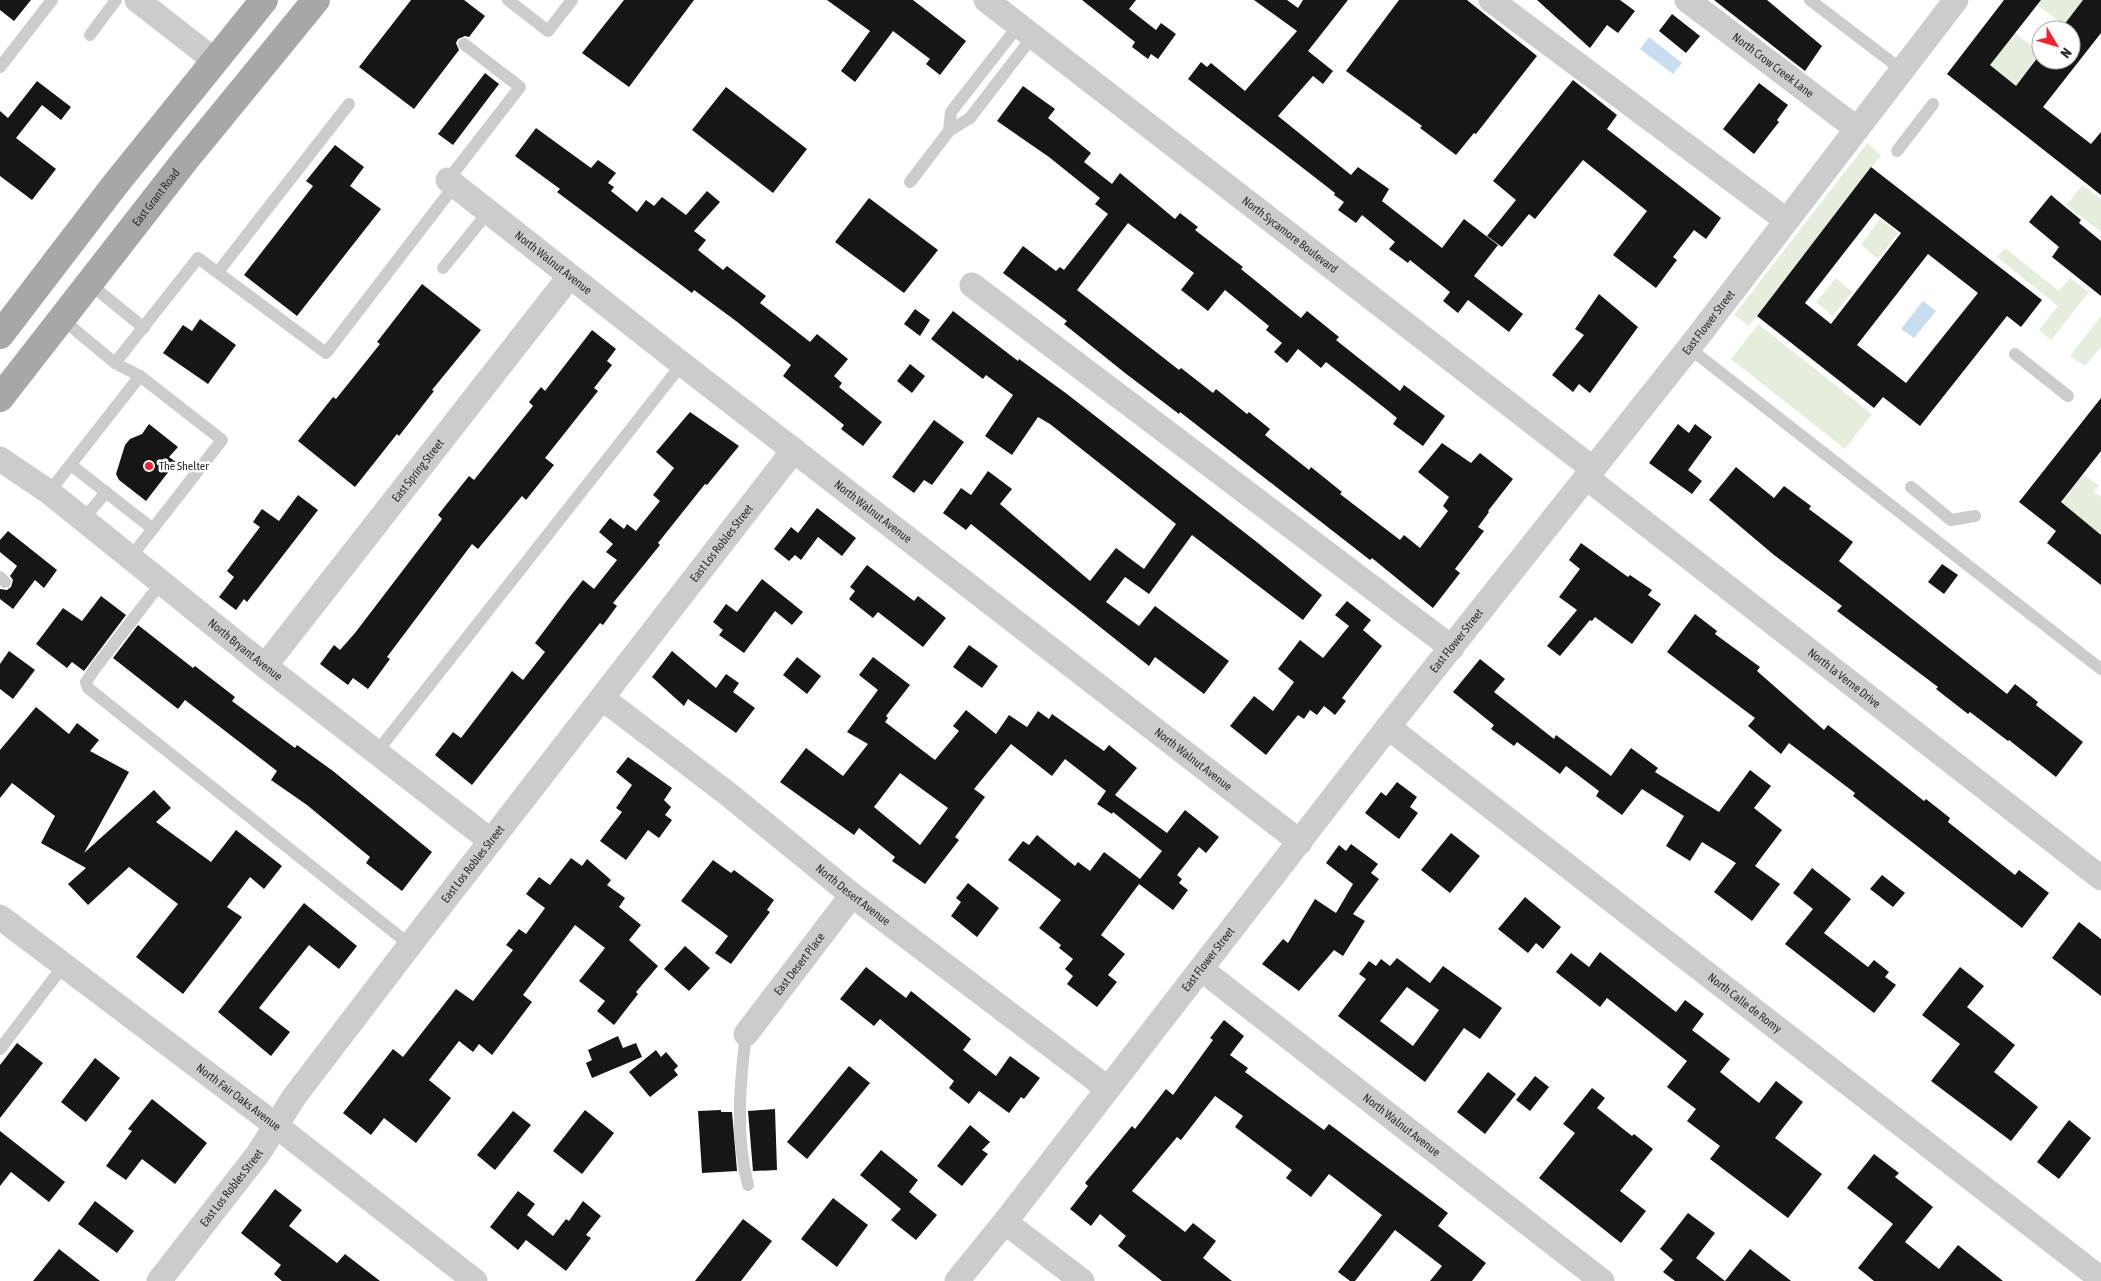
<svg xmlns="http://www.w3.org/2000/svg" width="2101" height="1281" font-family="'Asap Condensed',sans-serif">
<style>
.green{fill:#e5eedc}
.water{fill:#c6deef}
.building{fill:#161616;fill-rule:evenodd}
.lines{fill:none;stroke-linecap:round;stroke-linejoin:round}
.service{stroke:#ccc;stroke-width:12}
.minor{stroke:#ccc;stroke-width:25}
.primary{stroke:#a7a7a7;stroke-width:28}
.poi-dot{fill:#f7202b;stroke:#fff;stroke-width:2}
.labels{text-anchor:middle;stroke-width:5;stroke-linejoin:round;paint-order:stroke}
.street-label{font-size:12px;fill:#2f2f2f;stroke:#fff}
.poi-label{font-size:12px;fill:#2f2f2f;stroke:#fff;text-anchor:start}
</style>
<rect width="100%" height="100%" fill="#fff"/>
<g class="green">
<polygon points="2041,0 2083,0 2064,25 2037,5"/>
<polygon points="2015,33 2041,53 2016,86 1990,65"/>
<polygon points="1867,143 1881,155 1749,326 1734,315"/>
<polygon points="2083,185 2101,199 2101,232 2066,205"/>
<polygon points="1880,219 1898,233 1878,259 1861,244"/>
<polygon points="2005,248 2059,291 2070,278 2089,292 2051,340 2039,330 2058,306 1997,257"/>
<polygon points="1836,278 1852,292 1833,316 1816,302"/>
<polygon points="2101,316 2101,347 2085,366 2070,356"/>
<polygon points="1758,324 1872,414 1845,449 1731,359"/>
<polygon points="2083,474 2099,486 2093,491 2101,497 2101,535 2061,503"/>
</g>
<g class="water">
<polygon points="1649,37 1682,63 1673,74 1640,49"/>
<polygon points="1923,301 1936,311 1914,338 1901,329"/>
</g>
<g class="building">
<polygon points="0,0 31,0 14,21 0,10"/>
<polygon points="411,0 464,0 485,16 469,37 465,36 458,39 456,43 459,50 414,109 359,67"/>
<polygon points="624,0 694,0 629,87 582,53"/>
<polygon points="827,0 913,0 966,41 940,75 926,64 930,59 893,31 855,82 841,71 870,31"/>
<polygon points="1082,0 1136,0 1129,9 1156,30 1161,23 1176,34 1158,59 1151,54 1148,59 1132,47 1135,42"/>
<polygon points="1254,0 1287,0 1298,8 1303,0 1348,0 1308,51 1333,71 1323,84 1313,76 1278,116 1351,175 1358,167 1389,189 1382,201 1442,248 1464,219 1498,245 1474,276 1523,314 1509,332 1468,300 1458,313 1443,301 1450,292 1410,260 1408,263 1389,249 1395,242 1362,215 1356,223 1338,210 1344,202 1334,195 1335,193 1188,79 1201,62 1207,67 1211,63 1245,91 1297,31"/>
<polygon points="1399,0 1467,0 1537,56 1476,134 1474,133 1456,155 1420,128 1422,126 1346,71"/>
<polygon points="1537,0 1620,0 1635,11 1618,33 1607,25 1590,48"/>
<polygon points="1714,0 1767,0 1822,46 1805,71"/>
<polygon points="2004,0 2041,0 1990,65 2016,86 2041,53 2041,60 2071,60 2071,30 2060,30 2083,0 2101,0 2101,33 2043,107 2091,144 2101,132 2101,195 1947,74"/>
<polygon points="1672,14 1700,36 1686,53 1659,31"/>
<polygon points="485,73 499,84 453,145 438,134"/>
<polygon points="1573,80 1617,115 1607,129 1721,218 1706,239 1694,230 1673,257 1677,260 1656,288 1613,255 1647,211 1583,160 1535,219 1529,214 1502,247 1487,236 1516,200 1493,181"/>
<polygon points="37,81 71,107 61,120 42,105 16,138 56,169 32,200 0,176 0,111 8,118"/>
<polygon points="1759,83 1788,105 1777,120 1779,122 1754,154 1723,129"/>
<polygon points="1023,86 1055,109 1048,118 1091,153 1084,162 1112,184 1120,173 1175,219 1180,213 1198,227 1195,230 1243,267 1241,269 1301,318 1307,311 1339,337 1336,340 1400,391 1404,385 1445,416 1423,446 1393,424 1397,418 1386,409 1326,362 1321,368 1298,349 1287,363 1274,352 1282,343 1266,330 1269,326 1225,290 1208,311 1181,290 1194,273 1128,223 1077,290 1179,370 1181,368 1213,393 1216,389 1247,414 1249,412 1270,429 1265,435 1309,470 1311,467 1342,492 1340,494 1400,540 1404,535 1420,548 1448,511 1443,506 1449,497 1418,472 1442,443 1471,463 1480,453 1513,479 1488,511 1489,512 1478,527 1484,531 1455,569 1460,573 1433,608 1372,558 1370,560 1180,412 1179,414 1125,373 1064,324 1067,321 1003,273 1023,246 1056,271 1060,267 1064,270 1108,214 1095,204 1100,198 1049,157 997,121"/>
<polygon points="726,87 807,149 773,193 692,130"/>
<polygon points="536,128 591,168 598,160 616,173 608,183 614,187 611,191 637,212 646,200 654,206 662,197 686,215 707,191 720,202 694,231 706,240 698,250 723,270 727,266 766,296 760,303 810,342 817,334 848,359 834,376 842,383 839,387 882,422 863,446 841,429 844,425 783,376 791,365 736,321 694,290 692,293 557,192 560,189 515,156"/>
<polygon points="335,145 364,167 350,186 381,209 297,316 244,275 313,186 306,181"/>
<path d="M1871,167L2042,300L2021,327L2007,316L1920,426L1883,397L1874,408L1757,316ZM1875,213L1901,233L1831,324L1805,303ZM1928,254L1978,293L1906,383L1857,345Z"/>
<polygon points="2051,195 2081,220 2079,223 2101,241 2101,296 2052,257 2059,247 2029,222"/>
<polygon points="869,198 938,250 904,293 835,242"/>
<polygon points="422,284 481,330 432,390 434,391 399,436 397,434 355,487 298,441 333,397 336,399 380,344 377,342"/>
<polygon points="1599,294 1638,327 1590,393 1579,384 1573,392 1552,375 1584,335 1575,329"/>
<polygon points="915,309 930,320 920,336 904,324"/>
<polygon points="953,311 1018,361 1019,359 1067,394 1258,543 1322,595 1303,620 1192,535 1149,594 1125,577 1106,602 1139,626 1155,606 1229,661 1204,694 1155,657 1149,666 971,524 966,530 943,513 961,488 971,495 988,471 1012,489 1000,504 1090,581 1116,548 1144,569 1176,524 1050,424 1038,417 1012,455 985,436 1013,395 986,375 983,379 931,339"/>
<polygon points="200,319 236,345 208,384 163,353 183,325 192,331"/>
<polygon points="592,330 616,349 607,361 612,365 594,388 598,391 545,458 554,465 526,500 522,496 478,549 472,544 387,657 390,659 368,689 353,678 348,685 320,664 334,645 340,650 355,633 442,519 438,515 469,476 474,480 533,406 529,402 541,387 545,391"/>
<polygon points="910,364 925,376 912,393 897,381"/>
<polygon points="2101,398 2101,451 2061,502 2101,535 2101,585 2047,543 2056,531 2019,502"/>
<polygon points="690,412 739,446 707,485 705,484 658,543 660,545 613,603 617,606 603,625 600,623 472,785 435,755 453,732 461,738 512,671 523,680 545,652 535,643 568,599 583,580 594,589 617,560 606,552 613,544 599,532 610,518 624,529 627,524 636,531 660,501 653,495 674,468 656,452"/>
<polygon points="934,420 964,442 932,485 924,480 914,493 892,477"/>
<polygon points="149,424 178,447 169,457 176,462 146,501 119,480 116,474 125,445 130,439 142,434"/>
<polygon points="1678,424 1689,433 1695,424 1712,437 1688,470 1702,481 1692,494 1649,463"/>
<polygon points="1736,467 1774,498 1784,486 1811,506 1809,509 1853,542 1839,561 2007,694 2015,684 2038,702 2036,705 2083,742 2056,777 2009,740 2008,741 1970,712 1968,714 1936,689 1938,687 1837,611 1842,606 1774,555 1709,500"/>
<polygon points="298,495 318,510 247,602 244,599 236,610 219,597 234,577 227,571 260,527 253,522 262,509 279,521"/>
<polygon points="817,508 856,538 842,556 818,537 801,560 795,555 789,561 774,549 791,527 798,533"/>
<polygon points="8,531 57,570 44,588 35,580 13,609 0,599 0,589 7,590 11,587 13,580 10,576 17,566 0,552 0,540"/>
<polygon points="1581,543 1628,577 1630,575 1652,590 1648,595 1661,604 1632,644 1595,617 1592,621 1590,620 1560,656 1547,646 1577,610 1559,597 1580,569 1569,560"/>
<polygon points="1942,564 1958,575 1944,594 1928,582"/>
<polygon points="867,565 914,601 918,596 946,618 923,647 878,612 873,618 849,599 855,591 850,587"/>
<polygon points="762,579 803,612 792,625 775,611 744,653 719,635 723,630 713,622 726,604 737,612"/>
<polygon points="101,596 126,615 84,671 72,662 67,668 36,644 63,608 82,621"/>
<polygon points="1347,601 1371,620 1363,630 1382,646 1342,698 1346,701 1335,715 1324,706 1317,715 1310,710 1304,719 1298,715 1266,755 1230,726 1254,696 1273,711 1294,682 1278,669 1300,640 1323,658 1349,626 1335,615"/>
<polygon points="1695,614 1717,631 1715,634 1760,667 1757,671 1824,730 1828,725 1924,801 1926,799 1950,818 1948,822 2015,875 2019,870 2049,893 2022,928 1853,796 1855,793 1789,743 1781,754 1748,726 1755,718 1667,652"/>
<polygon points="138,625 193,668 195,666 235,697 232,701 295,748 297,745 333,771 432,852 402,891 366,863 370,857 307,805 271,780 277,771 185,700 178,709 113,658"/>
<polygon points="969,645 998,666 982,688 953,667"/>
<polygon points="9,651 35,670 13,699 0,689 0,664"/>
<polygon points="672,651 716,688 726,674 739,683 733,692 755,708 736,733 688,699 684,706 652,677"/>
<polygon points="797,657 821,676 807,694 783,675"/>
<path d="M873,657L910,685L886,716L888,718L885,722L935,760L959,731L953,726L966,710L996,734L1009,715L1027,727L1038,711L1049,719L1052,714L1104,751L1109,745L1137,768L1115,795L1167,833L1185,810L1219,837L1206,853L1199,847L1177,875L1182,879L1179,883L1188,890L1173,910L1139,884L1101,935L1125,954L1108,975L1117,982L1097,1007L1067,984L1073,976L1065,969L1073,959L1059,948L1061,945L1039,928L1061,900L1008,860L1023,841L1029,845L1037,835L1075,866L1078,862L1090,871L1104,852L1140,879L1162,851L1113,812L1112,814L1097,804L1106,791L1065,759L1052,776L1011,744L974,789L985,797L955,837L959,840L925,884L892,861L895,857L859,828L854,835L780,782L806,748L843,776L868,744L847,732L878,690L859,675ZM900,773L948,808L920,845L874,807Z"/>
<polygon points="1480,659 1505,679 1494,692 1554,739 1556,735 1611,776 1631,748 1658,768 1655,772 1719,812 1750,770 1771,786 1754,808 1782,830 1755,866 1780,884 1752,921 1714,892 1736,863 1702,842 1690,861 1666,846 1684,816 1642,789 1622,815 1596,796 1599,791 1566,766 1560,774 1517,742 1514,746 1491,729 1494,725 1453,692"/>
<polygon points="36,707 69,734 77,723 99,740 90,751 129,772 84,853 154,790 171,808 156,822 211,862 236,830 282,866 264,889 250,877 227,907 242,917 183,994 136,957 178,904 129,867 88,905 68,884 86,868 41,843 55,816 12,783 0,798 0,750"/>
<polygon points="628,757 672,788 664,800 671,807 665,815 672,820 659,838 648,830 626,860 600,841 622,812 616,808 632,785 616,772"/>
<polygon points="1397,782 1417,797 1410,807 1418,813 1399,839 1365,813 1381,792 1386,796"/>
<polygon points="1451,833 1480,856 1450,893 1421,870"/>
<polygon points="1351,844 1378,864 1371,873 1379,879 1353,914 1365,921 1343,956 1334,950 1299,991 1262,964 1283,939 1288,943 1315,899 1336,913 1353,884 1326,863 1339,845 1346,851"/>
<polygon points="571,858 582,866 587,859 611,880 607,885 625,898 619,907 641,925 629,940 658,966 636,992 638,994 614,1025 597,1011 605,1001 579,981 605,948 575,925 523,995 532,1002 492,1055 479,1044 473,1052 459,1041 429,1080 451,1098 416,1143 384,1118 371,1135 343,1113 393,1049 403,1057 456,989 473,1001 513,950 506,945 519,929 526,934 545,908 526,894 539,877 550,885"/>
<polygon points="713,860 731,873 734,870 774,900 767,910 770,912 731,964 715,953 728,936 681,901"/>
<polygon points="1812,868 1851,899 1824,933 1868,967 1874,960 1889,972 1885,977 1896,985 1874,1013 1785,944 1813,909 1793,893"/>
<polygon points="1882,875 1905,893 1893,907 1870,889"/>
<polygon points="968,883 999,908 977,937 951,916 961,902 956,898"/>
<polygon points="1525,897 1561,927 1543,949 1536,943 1528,953 1498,929"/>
<polygon points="304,903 357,946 339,969 309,945 259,1008 290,1032 271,1056 218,1012"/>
<polygon points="2079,922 2101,939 2101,996 2052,958"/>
<polygon points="685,946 710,968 689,991 664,969"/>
<polygon points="1600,952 1676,1012 1685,1000 1704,1014 1692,1030 1730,1059 1720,1072 1759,1103 1776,1081 1803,1102 1775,1138 1822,1174 1788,1218 1710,1159 1720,1146 1687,1121 1696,1109 1667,1087 1687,1061 1607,998 1600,1007 1556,972 1571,953 1589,967"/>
<path d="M1397,958L1430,983L1443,966L1502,1008L1480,1039L1464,1028L1425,1082L1338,1016L1366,979L1359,974L1369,961L1376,966L1381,959L1390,966ZM1407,987L1439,1010L1413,1046L1380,1021Z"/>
<polygon points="866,967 906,998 911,991 971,1039 963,1050 996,1076 1010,1056 1040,1078 1024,1099 1021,1097 1009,1113 979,1091 969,1104 949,1088 954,1081 880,1019 874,1026 840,999"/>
<polygon points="1960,967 1984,986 1967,1007 2015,1045 1994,1072 2038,1107 2011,1141 1931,1081 1960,1044 1922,1015"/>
<polygon points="1224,1020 1244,1036 1230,1055 1248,1068 1245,1072 1324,1130 1329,1124 1448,1213 1438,1226 1486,1263 1472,1281 1430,1281 1442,1266 1395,1230 1355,1281 1350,1281 1338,1272 1382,1215 1329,1174 1311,1197 1286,1178 1292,1170 1235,1127 1243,1116 1215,1096 1181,1140 1177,1137 1132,1191 1185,1232 1193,1223 1216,1241 1203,1258 1232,1281 1162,1281 1118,1246 1126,1236 1100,1214 1091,1226 1070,1209 1088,1186 1085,1183 1132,1126 1135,1129 1166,1089 1173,1095 1213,1040 1210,1038"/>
<polygon points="618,1036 623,1048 636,1043 642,1057 592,1078 586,1063 592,1060 588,1050"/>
<polygon points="17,1043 43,1063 0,1118 0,1065"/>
<polygon points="656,1050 661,1057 666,1052 678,1066 674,1070 678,1075 650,1097 629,1072"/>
<polygon points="95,1058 120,1078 86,1122 61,1102"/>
<polygon points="849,1066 870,1083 807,1159 787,1142"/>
<polygon points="1488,1072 1516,1094 1485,1134 1457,1112"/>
<polygon points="1535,1076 1549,1087 1530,1111 1516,1100"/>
<polygon points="1592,1088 1605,1098 1597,1108 1632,1136 1634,1134 1653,1149 1620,1191 1646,1211 1621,1243 1539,1178 1575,1133 1563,1124"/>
<polygon points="152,1099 207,1143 175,1184 142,1159 126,1180 106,1166 132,1131 128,1129"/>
<polygon points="775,1109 777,1170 753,1171 748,1111"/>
<polygon points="585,1110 614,1133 582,1174 553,1151"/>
<polygon points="721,1110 721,1112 732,1112 737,1171 702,1173 698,1111"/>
<polygon points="513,1111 531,1125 495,1170 477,1155"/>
<polygon points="2069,1120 2091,1138 2059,1179 2037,1162"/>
<polygon points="970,1125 990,1142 982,1150 988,1154 962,1186 937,1166"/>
<polygon points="0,1131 65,1182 49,1202 11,1172 0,1186"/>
<polygon points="881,1150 918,1180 909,1192 937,1215 916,1240 891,1220 901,1209 860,1175"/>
<polygon points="1874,1154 1899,1173 1895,1177 1933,1207 1905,1242 1939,1269 1958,1245 2003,1281 1874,1281 1858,1268 1893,1224 1847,1188"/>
<polygon points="275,1189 302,1210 289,1226 337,1263 345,1254 380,1281 282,1281 274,1274 281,1265 241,1233"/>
<polygon points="518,1191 535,1204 527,1215 553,1236 566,1219 569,1221 583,1201 601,1216 586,1235 591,1238 566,1271 526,1240 518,1250 490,1227"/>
<polygon points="833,1198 868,1225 837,1267 801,1239"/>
<polygon points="95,1201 134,1231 117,1253 78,1224"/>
<polygon points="1688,1213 1715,1233 1696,1258 1725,1281 1675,1281 1663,1272 1673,1260 1660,1249"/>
<polygon points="743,1219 772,1241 741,1281 695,1281"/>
<polygon points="59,1249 100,1281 33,1281"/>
<polygon points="1750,1249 1791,1281 1725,1281"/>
</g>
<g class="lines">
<g class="service">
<polyline points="508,0 548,31 572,0"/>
<polyline points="1810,0 1902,70"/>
<polyline points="1019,25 951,112 949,131 970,118 1033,36"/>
<polyline points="90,35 116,0"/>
<polyline points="0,67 52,0"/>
<polyline points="1897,151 1933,104"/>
<polyline points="448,180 520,87 464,44"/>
<polyline points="910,182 949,131"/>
<polyline points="443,268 489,211"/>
<polyline points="218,272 349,104"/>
<polyline points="90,284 144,328"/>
<polyline points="62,319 115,363 140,376 222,440 130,558"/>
<polyline points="1689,348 2101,669"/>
<polyline points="2015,354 2068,396"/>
<polyline points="115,363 198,258 326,353 455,185"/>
<polyline points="71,465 153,529"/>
<polyline points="1911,487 1951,520 1975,516"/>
<polyline points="49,492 140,376"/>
<polyline points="83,520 106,492"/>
<polyline points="0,577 5,582"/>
<polyline points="161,583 96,667 86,682 88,688 410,945"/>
<polyline points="376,753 682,364"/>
<path d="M746,1034C740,1083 735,1136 748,1185"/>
<polyline points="0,1049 64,965"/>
</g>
<g class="minor">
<polyline points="137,0 214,60"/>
<path id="s1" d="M986,0L1593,469"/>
<polyline points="1491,0 1786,220"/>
<path id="s2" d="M1687,0L1857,129"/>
<path id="s3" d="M448,180L682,364L1300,842"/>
<polyline points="972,285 1452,648"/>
<path id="s4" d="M0,459L49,492L265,666L491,841"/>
<path id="s5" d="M1587,478L2101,878"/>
<path id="s6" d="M265,666L570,276"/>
<path id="s7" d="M602,698L728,794L852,895L1107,1088"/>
<path id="s8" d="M1388,727L2101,1279"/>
<path id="s9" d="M0,917L274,1124L475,1281"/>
<path id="s10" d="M1201,969L1602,1281"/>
<path id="s11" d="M746,1034L852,895"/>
<polyline points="1005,1222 1082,1281"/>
<path id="s12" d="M159,1281L258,1154L294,1097L410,945L794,450"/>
<path id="s13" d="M957,1281L1005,1222L1388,727L1689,348L1956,0"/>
</g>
<g class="primary">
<polyline points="0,335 114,186 264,0"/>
<path id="s14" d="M0,398L186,159L316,0"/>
</g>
</g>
<circle class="poi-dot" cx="149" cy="466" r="5"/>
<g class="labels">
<g class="street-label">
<text dy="4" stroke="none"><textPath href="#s2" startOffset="108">North Crow Creek Lane</textPath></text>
<text dy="4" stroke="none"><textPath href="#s14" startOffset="254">East Grant Road</textPath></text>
<text dy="4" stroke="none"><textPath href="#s1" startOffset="384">North Sycamore Boulevard</textPath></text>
<text dy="4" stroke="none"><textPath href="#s3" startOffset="134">North Walnut Avenue</textPath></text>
<text dy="4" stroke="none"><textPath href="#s13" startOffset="1218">East Flower Street</textPath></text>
<text dy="4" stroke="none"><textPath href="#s6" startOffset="248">East Spring Street</textPath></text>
<text dy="4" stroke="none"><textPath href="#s3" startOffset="539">North Walnut Avenue</textPath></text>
<text dy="4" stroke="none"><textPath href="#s12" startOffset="928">East Los Robles Street</textPath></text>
<text dy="4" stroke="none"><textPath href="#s13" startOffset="812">East Flower Street</textPath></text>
<text dy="4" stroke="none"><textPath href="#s4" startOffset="311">North Bryant Avenue</textPath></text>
<text dy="4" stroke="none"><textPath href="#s5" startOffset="326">North la Verne Drive</textPath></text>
<text dy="4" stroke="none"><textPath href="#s3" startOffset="944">North Walnut Avenue</textPath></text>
<text dy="4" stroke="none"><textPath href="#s12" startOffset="522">East Los Robles Street</textPath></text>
<text dy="4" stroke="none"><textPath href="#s7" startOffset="319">North Desert Avenue</textPath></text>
<text dy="4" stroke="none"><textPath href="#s13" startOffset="408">East Flower Street</textPath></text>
<text dy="4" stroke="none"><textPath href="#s11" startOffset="88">East Desert Place</textPath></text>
<text dy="4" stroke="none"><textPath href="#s8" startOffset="451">North Calle de Romy</textPath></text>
<text dy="4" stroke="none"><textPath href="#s9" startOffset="299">North Fair Oaks Avenue</textPath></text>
<text dy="4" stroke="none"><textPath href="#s10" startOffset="254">North Walnut Avenue</textPath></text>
<text dy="4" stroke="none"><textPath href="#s12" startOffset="118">East Los Robles Street</textPath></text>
</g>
<g class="poi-label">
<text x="159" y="470">The Shelter</text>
</g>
</g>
<g transform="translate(2056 45) rotate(128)"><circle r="24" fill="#ffffff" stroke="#acacac"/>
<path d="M0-4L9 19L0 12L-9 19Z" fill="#f7202b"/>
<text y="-8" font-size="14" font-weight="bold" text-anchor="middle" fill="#2f2f2f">N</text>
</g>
</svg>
